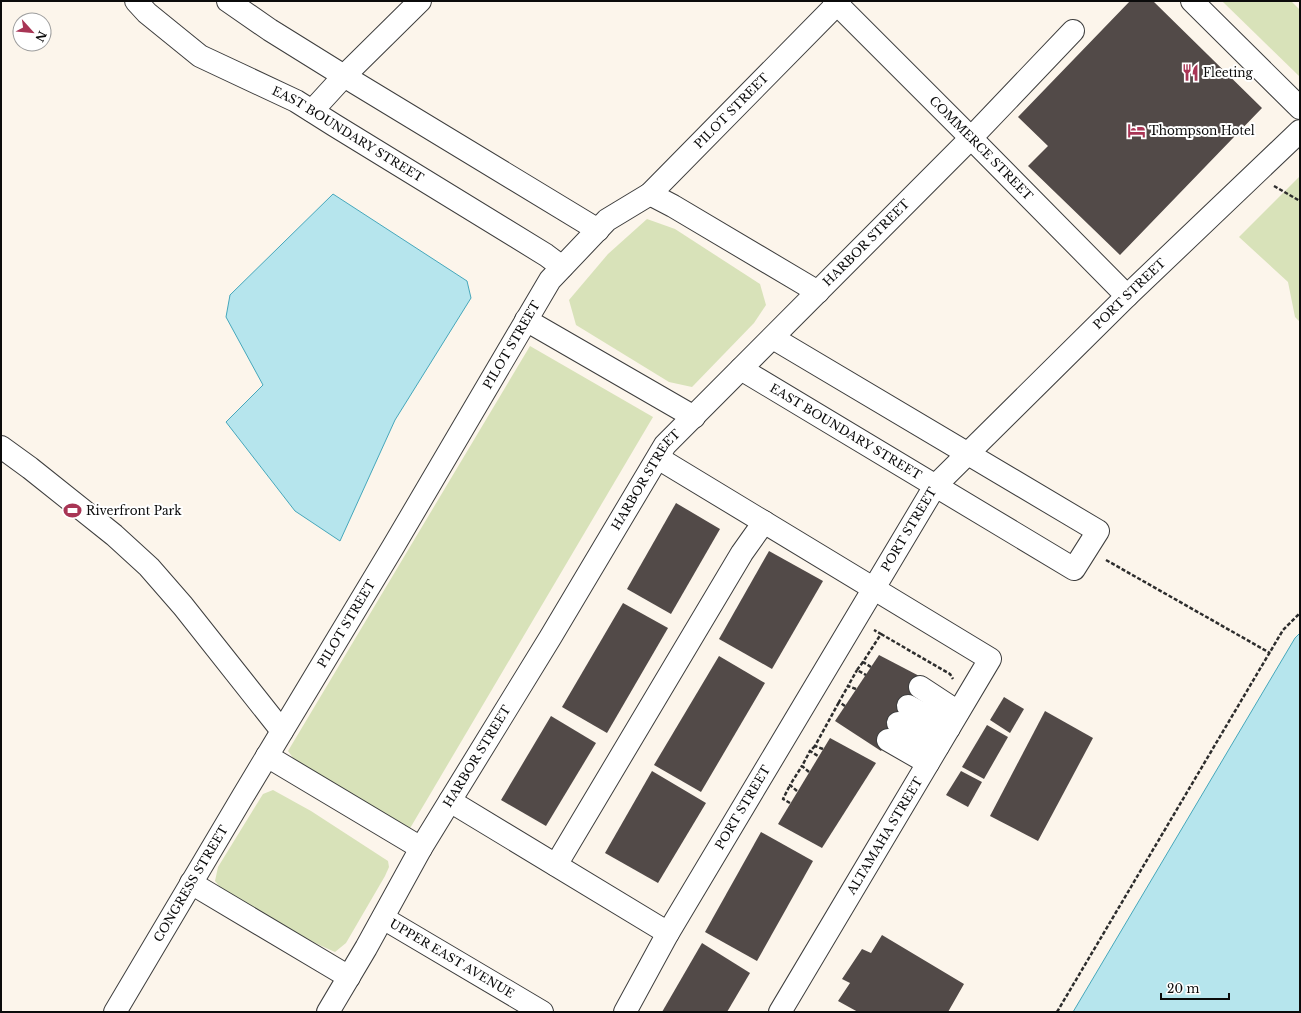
<svg xmlns="http://www.w3.org/2000/svg" width="1301" height="1013" font-family="'Libre Baskerville',serif">
<style>
.green{fill:#d8e2b9}
.water{fill:#b6e5ed;stroke:#46a7bb}
.building{fill:#524a48}
.lines{fill:none;stroke-linecap:round;stroke-linejoin:round}
.minor-casing{stroke:#3e3e3e;stroke-width:24}
.path{stroke:#2d2d2d;stroke-width:2.5;stroke-dasharray:4 2;stroke-linecap:butt}
.minor{stroke:#fff;stroke-width:22}
.labels{text-anchor:middle;stroke-width:4;stroke-linejoin:round;paint-order:stroke}
.poi-label{font-size:12px;fill:#0b0b0b;stroke:#fff;text-anchor:start}
.street-label{font-size:12px;fill:#0b0b0b;stroke:#fff}
</style>
<rect width="100%" height="100%" fill="#fcf5eb"/>
<g class="green">
<polygon points="1222,1 1291,1 1300,10 1300,77"/>
<polygon points="1300,176 1300,322 1295,317 1288,282 1239,237"/>
<polygon points="647,219 675,229 760,284 766,305 754,323 692,387 669,382 576,325 569,300 608,254"/>
<polygon points="530,346 653,417 409,830 299,766 288,751"/>
<polygon points="273,790 311,811 388,861 389,867 385,876 346,943 335,952 315,943 223,891 215,881 218,867 263,794"/>
</g>
<g class="water">
<polygon points="333,194 467,281 471,298 395,420 340,541 295,511 226,422 263,385 226,317 230,295"/>
<polygon points="1300,633 1300,1012 1073,1012 1295,638"/>
</g>
<g class="building">
<polygon points="1130,1 1153,1 1262,108 1120,255 1028,166 1048,146 1018,117"/>
<polygon points="676,503 720,529 671,614 627,589"/>
<polygon points="769,551 823,581 772,669 719,639"/>
<polygon points="623,603 668,628 607,733 562,707"/>
<polygon points="879,655 925,679 881,751 835,721"/>
<polygon points="719,656 765,683 701,792 654,765"/>
<polygon points="1004,697 1024,709 1010,733 990,720"/>
<polygon points="1045,711 1093,738 1038,841 990,816"/>
<polygon points="551,716 596,743 546,826 501,800"/>
<polygon points="987,725 1008,737 984,779 962,767"/>
<polygon points="830,738 876,763 822,848 778,824"/>
<polygon points="652,771 706,803 658,883 605,853"/>
<polygon points="961,771 982,782 968,807 946,795"/>
<polygon points="761,832 813,861 757,961 705,932"/>
<polygon points="882,935 964,984 948,1012 858,1012 838,1001 850,983 842,979 862,949 871,953"/>
<polygon points="702,943 750,973 727,1012 662,1012"/>
</g>
<g class="lines">
<defs>
<g id="minor">
<path id="s1" d="M136,1L147,13L200,56L296,101L334,125L546,255L562,267"/>
<polyline points="228,1 270,30 344,76 598,230"/>
<path id="s2" d="M834,1L971,138L1127,296"/>
<polyline points="1192,1 1300,108"/>
<polyline points="312,111 344,76 420,1"/>
<polyline points="650,194 673,206 818,292"/>
<polyline points="526,320 694,417"/>
<path id="s3" d="M741,369L1074,569L1098,531L773,338"/>
<polyline points="1,447 30,468 114,535 149,567 183,606 282,731"/>
<polyline points="658,458 990,659 780,1012"/>
<polyline points="920,687 958,712"/>
<polyline points="908,706 949,728"/>
<polyline points="898,723 938,746"/>
<polyline points="888,740 928,763"/>
<polyline points="267,756 421,848"/>
<polyline points="450,801 668,933"/>
<polyline points="556,865 742,553 764,522"/>
<polyline points="191,883 349,977"/>
<path id="s4" d="M383,918L542,1012"/>
<path id="s5" d="M115,1012L243,796L393,547L550,280L607,220L650,194L840,1"/>
<path id="s6" d="M328,1012L366,948L421,848L550,638L665,445L971,138L1073,31"/>
<path id="s7" d="M625,1012L668,933L935,486L1127,296L1300,131"/>
</g>
</defs>
<use href="#minor" class="minor-casing"/>
<g class="path">
<polyline points="1274,186 1300,201"/>
<polyline points="1106,560 1270,653"/>
<polyline points="881,634 950,674 953,679"/>
<polyline points="863,662 857,670 866,675"/>
<polyline points="871,667 863,662 881,634 874,630"/>
<polyline points="856,689 848,686 857,670"/>
<polyline points="845,706 839,702 848,686"/>
<polyline points="815,746 810,751 818,756"/>
<polyline points="823,749 815,746 839,702"/>
<polyline points="809,772 802,766 810,751"/>
<polyline points="797,791 790,785 802,766"/>
<polyline points="790,803 783,799 790,785"/>
<polyline points="1057,1012 1283,630 1300,613"/>
</g>
<use href="#minor" class="minor"/>
</g>
<defs>
<symbol id="restaurant-bare" viewBox="-9 -9 18 18"><path d="M-5-6h1v4h1v-4h1v4h1v-4h1v5L-1.5 .5V6h-2V.5L-5-1ZM5-6V6H3V1.5H1.5Q1.5-4 5-6Z" fill="#a83555" stroke="#fff" stroke-width="2.5" paint-order="stroke"/></symbol>
<symbol id="hotel-bare" viewBox="-9 -9 18 18"><path d="M-6-4.5h1.5V1H6V5H4.5V3h-9V5H-6ZM-4 0a1.8 1.8 0 1 1 3.6 0ZM.5 0V-2.5h3Q6-2.5 6 0Z" fill="#a83555" stroke="#fff" stroke-width="2.5" paint-order="stroke"/></symbol>
<symbol id="stadium-bare" viewBox="-9 -9 18 18"><path d="M0-5a6.5 5 0 1 0 0 10a6.5 5 0 1 0 0-10ZM-3.5-1.8h7v3.6h-7Z" fill="#a83555" stroke="#fff" stroke-width="2.5" paint-order="stroke"/></symbol>
</defs>
<g fill-rule="evenodd">
<use href="#restaurant-bare" x="1178" y="60" width="25" height="25"/>
<use href="#hotel-bare" x="1124" y="118" width="25" height="25"/>
<use href="#stadium-bare" x="60" y="498" width="25" height="25"/>
</g>
<g class="labels">
<g class="poi-label">
<text x="1203" y="77">Fleeting</text>
<text x="1149" y="135">Thompson Hotel</text>
<text x="86" y="515">Riverfront Park</text>
</g>
<g class="street-label">
<text dy="4" stroke="none"><textPath href="#s5" startOffset="1101">PILOT STREET</textPath></text>
<text dy="4" stroke="none"><textPath href="#s1" startOffset="252">EAST BOUNDARY STREET</textPath></text>
<text dy="4" stroke="none"><textPath href="#s2" startOffset="208">COMMERCE STREET</textPath></text>
<text dy="4" stroke="none"><textPath href="#s6" startOffset="945">HARBOR STREET</textPath></text>
<text dy="4" stroke="none"><textPath href="#s7" startOffset="884">PORT STREET</textPath></text>
<text dy="4" stroke="none"><textPath href="#s5" startOffset="776">PILOT STREET</textPath></text>
<text dy="4" stroke="none"><textPath href="#s3" startOffset="122">EAST BOUNDARY STREET</textPath></text>
<text dy="4" stroke="none"><textPath href="#s6" startOffset="620">HARBOR STREET</textPath></text>
<text dy="4" stroke="none"><textPath href="#s7" startOffset="560">PORT STREET</textPath></text>
<text dy="4" stroke="none"><textPath href="#s5" startOffset="452">PILOT STREET</textPath></text>
<text dy="4" stroke="none"><textPath href="#s6" startOffset="296">HARBOR STREET</textPath></text>
<text dy="4" stroke="none"><textPath href="#s7" startOffset="236">PORT STREET</textPath></text>
<text transform="translate(885 836) rotate(-59)" y="4">ALTAMAHA STREET</text>
<text dy="4" stroke="none"><textPath href="#s5" startOffset="149">CONGRESS STREET</textPath></text>
<text dy="4" stroke="none"><textPath href="#s4" startOffset="80">UPPER EAST AVENUE</textPath></text>
</g>
</g>
<rect width="1301" height="1013" fill="none" stroke="#0b0b0b" stroke-width="4"/>
<g transform="translate(32 32) rotate(117)"><circle r="19" fill="#ffffff" stroke="#9d9d9d"/>
<path d="M0-3L7 15L0 10L-7 15Z" fill="#a83555"/>
<text y="-6" font-size="11" font-weight="bold" text-anchor="middle" fill="#0b0b0b">N</text>
</g>
<path d="M1161 993v6h68v-6" fill="none" stroke="#0b0b0b" stroke-width="2"/>
<text x="1167" y="993" font-size="12" fill="#0b0b0b" stroke="#ffffff" stroke-width="3" paint-order="stroke">20 m</text>
</svg>
